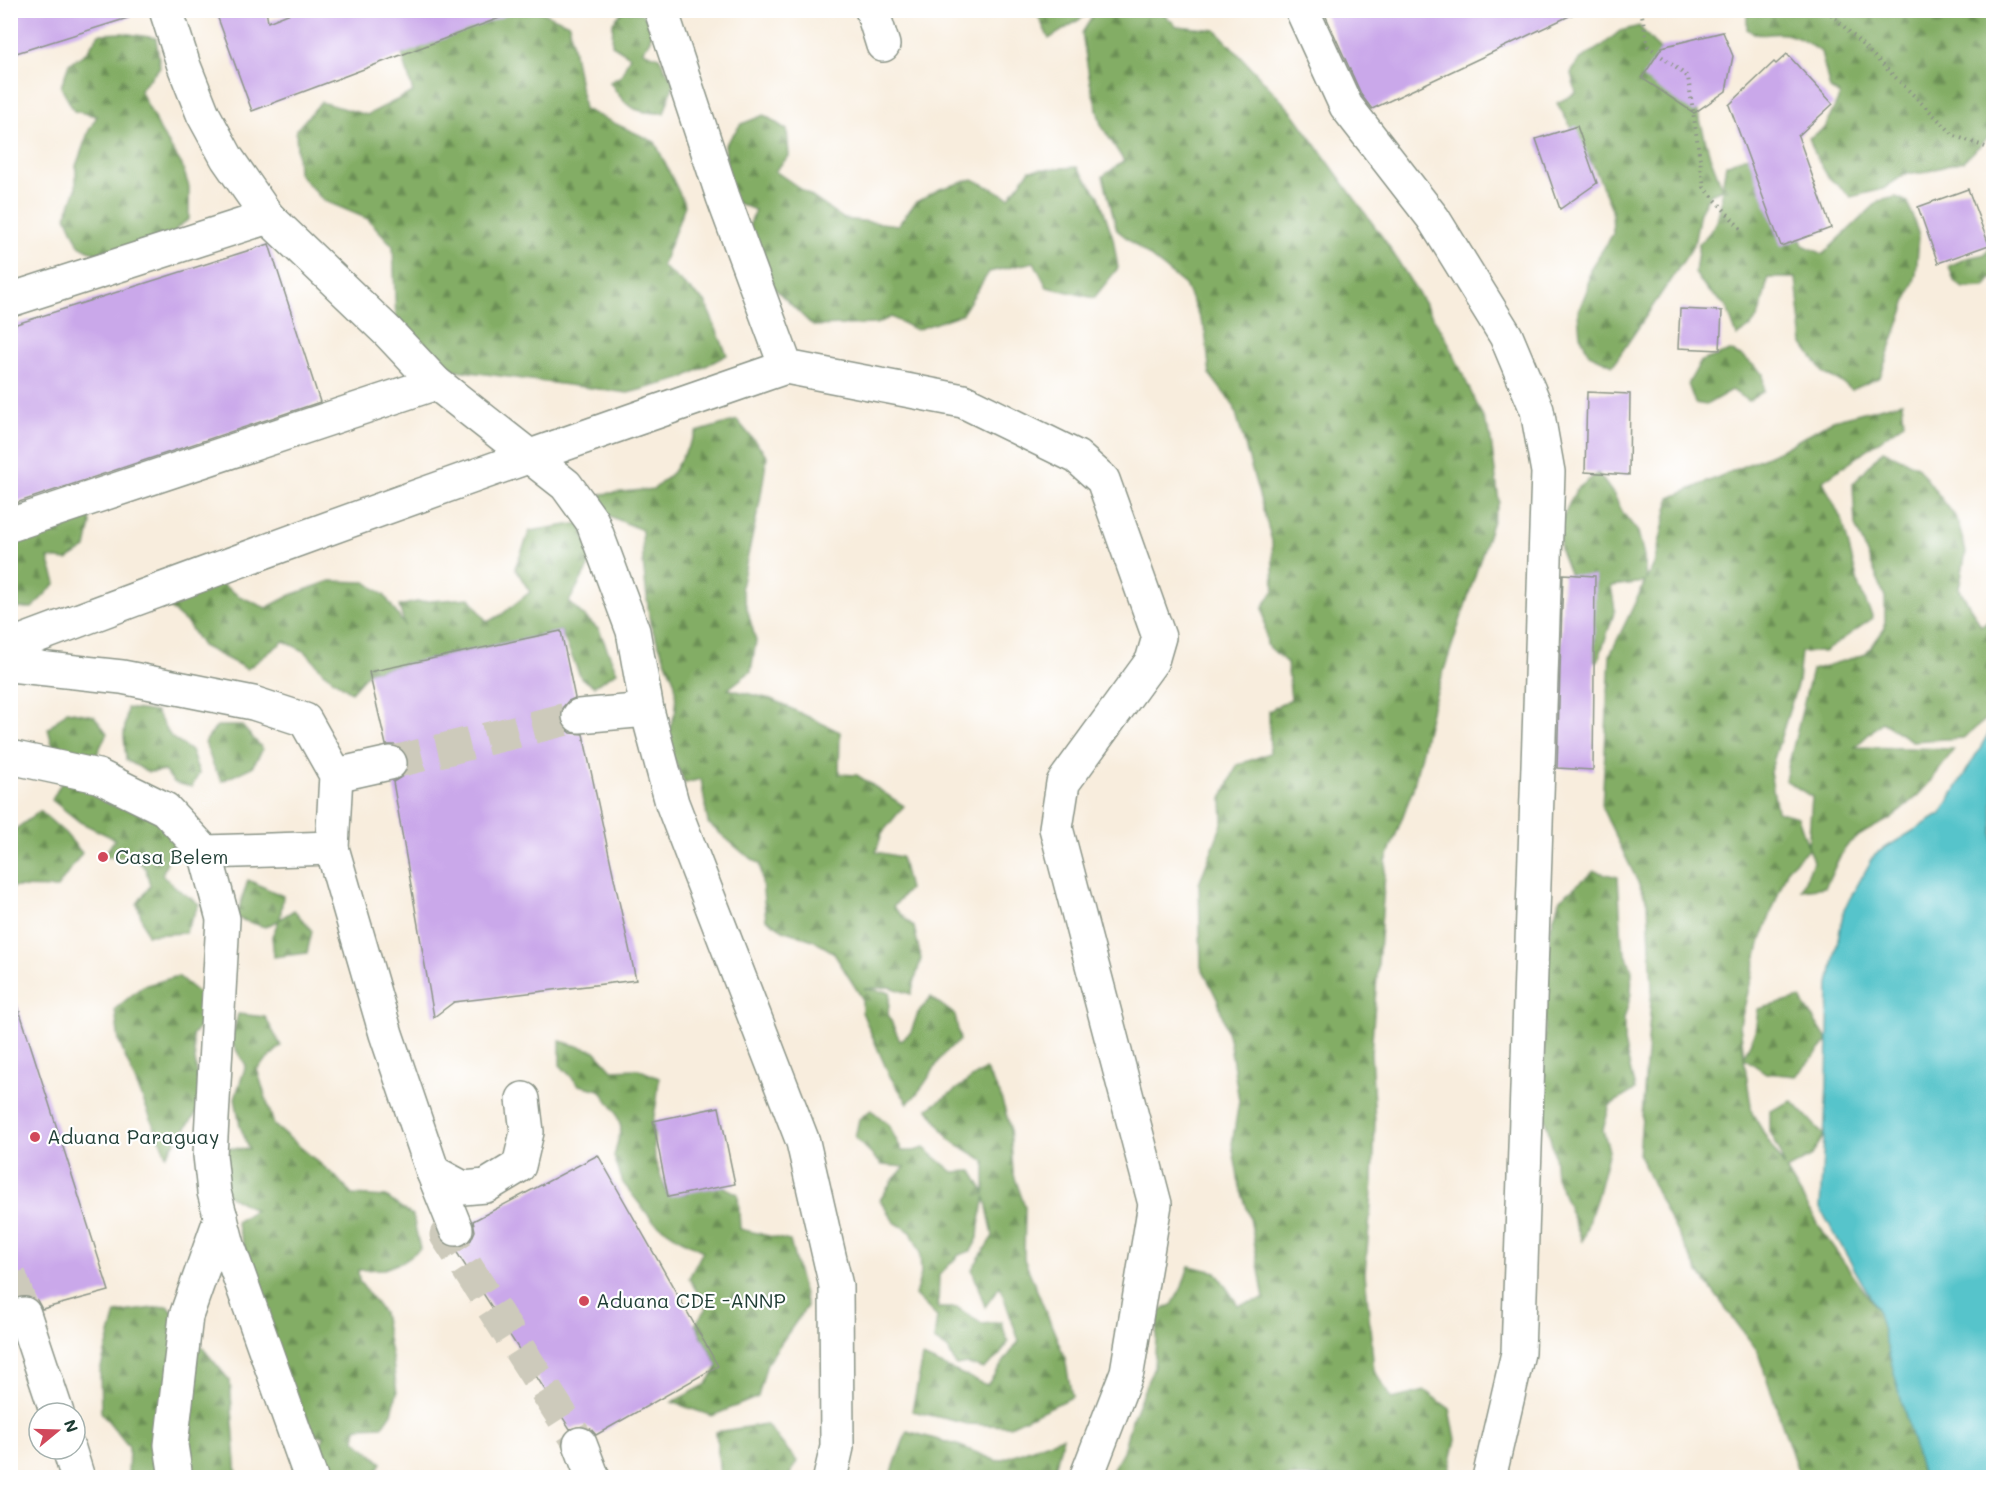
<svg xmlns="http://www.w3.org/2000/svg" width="2004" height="1488" font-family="Mali,sans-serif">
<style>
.forest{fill:url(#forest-firs);stroke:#51754c;stroke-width:1.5}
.water{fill:#56c4cb;stroke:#3a8080;stroke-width:1.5}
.building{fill:#caa8ea}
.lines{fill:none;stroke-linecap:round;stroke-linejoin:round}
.minor-tunnel{stroke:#cdcabb;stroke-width:33;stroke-dasharray:33 16;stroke-linecap:butt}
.minor-casing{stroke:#8c9588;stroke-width:36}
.path{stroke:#8c9588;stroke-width:4;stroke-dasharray:1.5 4.5;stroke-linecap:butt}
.minor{stroke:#fff;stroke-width:33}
.poi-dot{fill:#d1495b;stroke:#fff;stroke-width:2}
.labels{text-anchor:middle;stroke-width:4.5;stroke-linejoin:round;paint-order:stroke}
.poi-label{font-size:20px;fill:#1f3d34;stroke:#fff;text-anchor:start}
</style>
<defs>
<pattern id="forest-firs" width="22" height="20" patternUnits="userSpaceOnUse" patternTransform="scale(1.5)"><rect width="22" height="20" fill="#83ad65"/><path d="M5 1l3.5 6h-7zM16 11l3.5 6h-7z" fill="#6b8e54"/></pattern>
</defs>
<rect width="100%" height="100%" fill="#fff"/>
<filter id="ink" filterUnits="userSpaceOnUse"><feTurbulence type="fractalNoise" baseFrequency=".0167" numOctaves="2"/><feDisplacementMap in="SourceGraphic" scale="12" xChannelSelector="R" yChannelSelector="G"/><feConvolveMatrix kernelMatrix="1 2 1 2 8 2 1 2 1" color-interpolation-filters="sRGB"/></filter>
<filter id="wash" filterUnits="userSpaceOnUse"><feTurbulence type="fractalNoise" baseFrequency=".008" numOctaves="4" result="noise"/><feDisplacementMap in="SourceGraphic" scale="24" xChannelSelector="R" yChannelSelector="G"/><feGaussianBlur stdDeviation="1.35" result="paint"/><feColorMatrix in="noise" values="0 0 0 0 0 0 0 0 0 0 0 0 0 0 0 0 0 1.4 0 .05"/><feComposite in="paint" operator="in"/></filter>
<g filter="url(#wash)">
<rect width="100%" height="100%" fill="#f8eddd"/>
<g class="forest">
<polygon points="485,11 539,11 569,24 584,109 655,142 685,205 662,266 705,302 727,355 681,379 628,393 441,368 396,321 393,246 368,219 323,200 298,173 296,130 321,102 367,115 413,92 399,43"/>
<path d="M623,11L641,13L653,26L650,40L643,51L659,57L674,83L664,113C632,113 627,108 610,82L621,76L630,56L612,45L613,22Z"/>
<polygon points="1036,11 1093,11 1049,39"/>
<polygon points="1096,11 1160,11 1177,26 1216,30 1293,113 1388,245 1446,338 1490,433 1499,502 1432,707 1413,789 1386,861 1371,1053 1375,1122 1373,1181 1365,1273 1374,1370 1392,1399 1425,1391 1450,1409 1456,1439 1448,1474 1445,1477 1108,1477 1123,1451 1132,1419 1154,1366 1158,1312 1172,1305 1182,1287 1189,1266 1216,1272 1238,1305 1264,1299 1250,1217 1240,1188 1232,1144 1239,1101 1229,1038 1218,1001 1201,966 1199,884 1223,821 1222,799 1237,765 1270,753 1269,711 1291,699 1287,663 1267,645 1263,607 1274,590 1272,541 1234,406 1210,375 1205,330 1185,285 1117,230 1103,176 1124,161 1101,125 1090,82 1082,33"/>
<path d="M1747,11H1993V133L1963,161L1922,173H1907L1883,189L1851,197L1828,177L1816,156L1809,138L1825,128L1840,95L1830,89L1821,52C1810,44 1798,36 1785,34C1767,31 1765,40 1747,29Z"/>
<path d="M1639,26L1675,67L1688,77L1710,156L1722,187L1726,165L1744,157L1765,154L1803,245L1823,254L1879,201L1896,197L1908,202L1919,236L1916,275L1880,377L1852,390L1836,379L1824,374L1803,344L1796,278H1768C1762,303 1763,323 1737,336L1726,306L1705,288L1695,273L1699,243C1717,229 1721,212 1722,189L1710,194L1700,212L1694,245L1613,365L1589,354L1580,335L1578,312L1587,290L1590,269L1613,234L1612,209L1594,167L1557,103L1576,93L1571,73L1579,60L1603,45L1620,31Z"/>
<polygon points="122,33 156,38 160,67 140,90 161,132 182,165 189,187 189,219 177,228 172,240 107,260 79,245 66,216 76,189 76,166 89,130 97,116 74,111 61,87 69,64 86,53 99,34"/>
<polygon points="764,115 787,130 789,156 775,171 844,219 898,225 916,202 940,189 973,179 1009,197 1030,170 1077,167 1099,196 1113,238 1118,268 1094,298 1047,287 1034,262 989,272 962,314 916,330 891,317 876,324 813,326 772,286 742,246 755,210 723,197 726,163 725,145 741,124"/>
<polygon points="1993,242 1993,279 1992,278 1985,287 1963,288 1954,281 1949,266 1967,258 1985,254"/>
<polygon points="1730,351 1745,358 1763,374 1764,391 1748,401 1732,390 1706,405 1695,403 1688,384 1701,361"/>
<path d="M1902,402L1904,423L1823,481L1843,523L1859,587L1873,618L1824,652H1801L1798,682L1770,772L1777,811L1798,817L1808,846L1812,797L1785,780L1812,670L1866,654L1885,628V597L1855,525L1853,484L1883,450L1917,466L1957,519L1966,552L1959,588L1981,626L1993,616V714L1963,738L1912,741L1882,722L1855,747L1954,749C1934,778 1920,797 1891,818C1876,827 1860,833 1847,845C1839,854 1832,876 1825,887L1801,890L1813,862L1809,848L1788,868L1761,940L1740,1024L1744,1056L1755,1032L1758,1009L1800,998L1828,1041L1796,1076L1766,1073L1744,1058L1752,1113L1784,1167L1779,1150L1770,1131V1111L1792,1101L1824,1135L1811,1157L1786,1170L1826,1237L1882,1316L1922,1477H1800L1757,1350L1698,1271L1665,1210L1639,1155L1652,988L1648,903L1602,808L1610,655L1645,582L1611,586L1615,610L1598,661L1576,664L1577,594L1560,550L1561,521L1576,490L1598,473L1614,495L1623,513L1638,532L1644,556L1646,580L1654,564L1670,498L1783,449L1833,420Z"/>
<path d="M737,420L767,456L760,501L741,587L756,641L751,671L728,689L771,699L840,732L839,774L857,775L904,806L882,833L876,852L901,857L909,889L893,907L914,927L921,959L911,994L890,987L864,989L890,992L888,1014L900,1041L911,1032L918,1013L931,997L955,1015L960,1040C955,1045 947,1050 942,1056C931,1073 923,1089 908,1103L889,1075L862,1012V998L833,952L813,940L785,931L766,919L760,864L743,853L708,823L701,779L685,783L665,741L676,710L675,683L650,624L643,562L642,530L607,515L601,494L654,489L673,472L697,432Z"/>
<polygon points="89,512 91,524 86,548 67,560 48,558 56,583 32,608 11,608 10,537"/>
<polygon points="580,523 592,560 569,602 599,630 617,672 594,686 581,678 561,631 369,672 351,692 323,672 306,652 284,641 247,669 202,646 188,624 165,604 204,573 239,596 266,608 291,595 330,581 366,582 385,596 405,626 399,606 417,602 470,598 487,622 501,615 530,592 515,568 530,531"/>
<polygon points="127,708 156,712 171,737 191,751 199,773 192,787 175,783 164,771 148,772 126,760 124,735"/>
<polygon points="67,711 94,716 107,733 97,754 87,762 67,756 53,747 48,729"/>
<polygon points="217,726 242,726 263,749 252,767 222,781 213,765 205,742"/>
<polygon points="68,770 140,797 175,841 162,875 179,890 199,904 185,933 147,935 137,904 150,886 146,869 134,857 103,857 115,839 80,822 52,800"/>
<polygon points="40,811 65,833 82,853 57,888 11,887 12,832"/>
<polygon points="1594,871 1618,877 1622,943 1632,970 1631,994 1624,1019 1624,1042 1635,1090 1610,1105 1603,1130 1609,1150 1597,1197 1582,1241 1556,1177 1554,1154 1543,1108 1546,958 1551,926 1560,899"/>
<polygon points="248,880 283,896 280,919 294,910 312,931 307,953 274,957 272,936 279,920 265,927 236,918"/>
<polygon points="178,976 218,1009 192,1035 201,1107 166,1155 119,1042 115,1009 143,986"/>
<polygon points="238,1014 265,1017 281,1046 257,1069 274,1125 336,1177 352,1195 386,1197 413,1216 420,1249 402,1262 384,1269 358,1270 359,1281 383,1313 393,1363 397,1393 392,1413 383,1426 357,1427 355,1440 382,1463 373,1477 331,1477 329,1474 307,1467 325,1436 302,1434 264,1300 270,1298 259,1292 236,1222 255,1210 219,1190 210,1155 230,1148 249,1149 240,1126 235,1098 246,1065 231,1042"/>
<polygon points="560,1041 595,1051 612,1070 638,1069 659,1078 657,1100 653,1121 655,1160 668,1196 709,1179 738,1194 740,1229 790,1241 807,1306 767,1363 758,1397 712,1416 672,1402 707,1384 718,1366 695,1325 706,1308 689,1278 703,1251 678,1238 653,1221 623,1183 614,1157 621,1128 616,1112 600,1090 579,1085 560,1065"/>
<polygon points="985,1069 1000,1094 1010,1127 1013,1172 1025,1207 1024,1259 1065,1358 1072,1397 1010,1426 968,1424 912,1411 923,1357 987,1385 1019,1341 1000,1286 985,1307 972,1269 993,1236 985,1197 979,1225 978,1238 971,1251 959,1255 939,1275 938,1308 958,1308 982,1324 1001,1322 1008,1342 999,1356 983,1369 968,1364 956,1366 948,1349 934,1340 937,1317 915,1295 921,1274 920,1252 911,1232 894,1222 880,1200 892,1181 905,1167 882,1165 855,1138 859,1119 871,1110 888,1124 902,1151 914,1151 924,1148 953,1172 972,1171 985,1193 985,1161 950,1140 928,1109"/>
<polygon points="168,1306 230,1381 237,1477 128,1477 129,1447 101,1412 100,1371 116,1313"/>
<polygon points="766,1424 797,1461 789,1477 720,1477 716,1432"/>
<polygon points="907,1431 960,1446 997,1461 1063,1437 1053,1477 890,1477"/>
</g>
<polygon class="water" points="1993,726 1993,1477 1922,1477 1877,1309 1820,1208 1827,1085 1829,984 1844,909 1875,854 1941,814"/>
<g id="blocks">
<g class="building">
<polygon points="10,10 130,10 131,17 10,55"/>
<polygon points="215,10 266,10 268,22 298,10 512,10 513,13 252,111"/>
<polygon points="1323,10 1582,10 1372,109 1362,96"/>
<polygon points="1723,32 1733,56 1726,91 1694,113 1642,78 1662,47"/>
<polygon points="1787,54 1833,104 1798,136 1831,228 1781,246 1729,105 1774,62 1776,64"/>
<polygon points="1577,126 1597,183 1560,209 1536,139"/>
<polygon points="1968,189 1989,245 1938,263 1918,207"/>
<polygon points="269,244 320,402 10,505 10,326"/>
<polygon points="1680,309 1722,311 1720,350 1678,348"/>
<polygon points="1587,392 1630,394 1629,475 1585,472"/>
<polygon points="1563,574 1595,576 1593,770 1557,768"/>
<polygon points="561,631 575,698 568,701 562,708 560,718 563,726 571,733 583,734 636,980 454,1002 434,1017 393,782 403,776 408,769 408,760 403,750 395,745 386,745 369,672"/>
<polygon points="17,1003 109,1291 42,1309 37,1300 28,1296 19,1296 10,1301 10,1004"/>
<polygon points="719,1107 735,1184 668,1197 653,1121"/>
<polygon points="598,1155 718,1366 596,1435 591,1429 584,1426 570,1429 454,1248 464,1246 471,1240 475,1231 473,1221"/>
</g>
</g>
</g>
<g filter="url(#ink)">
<use href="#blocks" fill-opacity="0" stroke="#8c9588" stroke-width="1.5"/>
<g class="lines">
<g class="minor-tunnel">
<polyline points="390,763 579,716"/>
<polyline points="456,1229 446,1235 580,1444"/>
<polyline points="10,1275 24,1314"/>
</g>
<defs>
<g id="minor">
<polyline points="166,10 184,66 203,114 227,158 268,217 388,332 436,383 566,485 592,521 633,631 647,710 672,803 803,1142 836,1286 837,1447 830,1478"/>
<polyline points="661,10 723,197 786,367 963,401 1077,457 1103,480 1159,637 1152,661 1063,783 1056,828 1155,1204 1127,1372 1086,1478"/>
<polyline points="872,10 883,45"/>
<polyline points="1302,10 1346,106 1433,218 1506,336 1537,410 1548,472 1518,1353 1489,1478"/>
<polyline points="10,300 268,217"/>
<polyline points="10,525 436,383"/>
<path d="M10,646C268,549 526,456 786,367"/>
<polyline points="10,665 122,677 253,703 305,720 336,775 332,848 386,1034 433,1172 456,1229"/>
<polyline points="579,716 647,710"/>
<polyline points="10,757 98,776 165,809 205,852 223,919 210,1155 214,1192 228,1245 311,1478"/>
<polyline points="336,775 390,763"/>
<polyline points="205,852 332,848"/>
<polyline points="433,1172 463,1188 486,1186 519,1166 527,1132 523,1099"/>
<polyline points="24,1314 57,1413"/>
<polyline points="580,1444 593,1478"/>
<polyline points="69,1449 78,1478"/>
<polyline points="176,1478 171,1445 186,1316 221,1217"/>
</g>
</defs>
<use href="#minor" class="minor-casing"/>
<g class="path">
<polyline points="1641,10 1648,46 1688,77 1704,187 1741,229"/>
<polyline points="1827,10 1955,136 1994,150"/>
</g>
<use href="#minor" class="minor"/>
</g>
</g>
<g class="poi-dot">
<circle cx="103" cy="857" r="6"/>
<circle cx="35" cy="1137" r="6"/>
<circle cx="584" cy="1301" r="6"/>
</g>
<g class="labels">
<g class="poi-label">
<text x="115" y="864">Casa Belem</text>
<text x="47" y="1144">Aduana Paraguay</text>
<text x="596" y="1308">Aduana CDE -ANNP</text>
</g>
</g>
<rect width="2004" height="1488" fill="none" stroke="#fff" stroke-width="36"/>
<g transform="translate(57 1431) rotate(71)"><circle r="28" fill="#ffffff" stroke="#a5b1ae" stroke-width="1.5"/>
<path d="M0-4.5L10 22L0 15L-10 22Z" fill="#d1495b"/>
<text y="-9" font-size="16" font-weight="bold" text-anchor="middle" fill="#1f3d34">N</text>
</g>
</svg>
